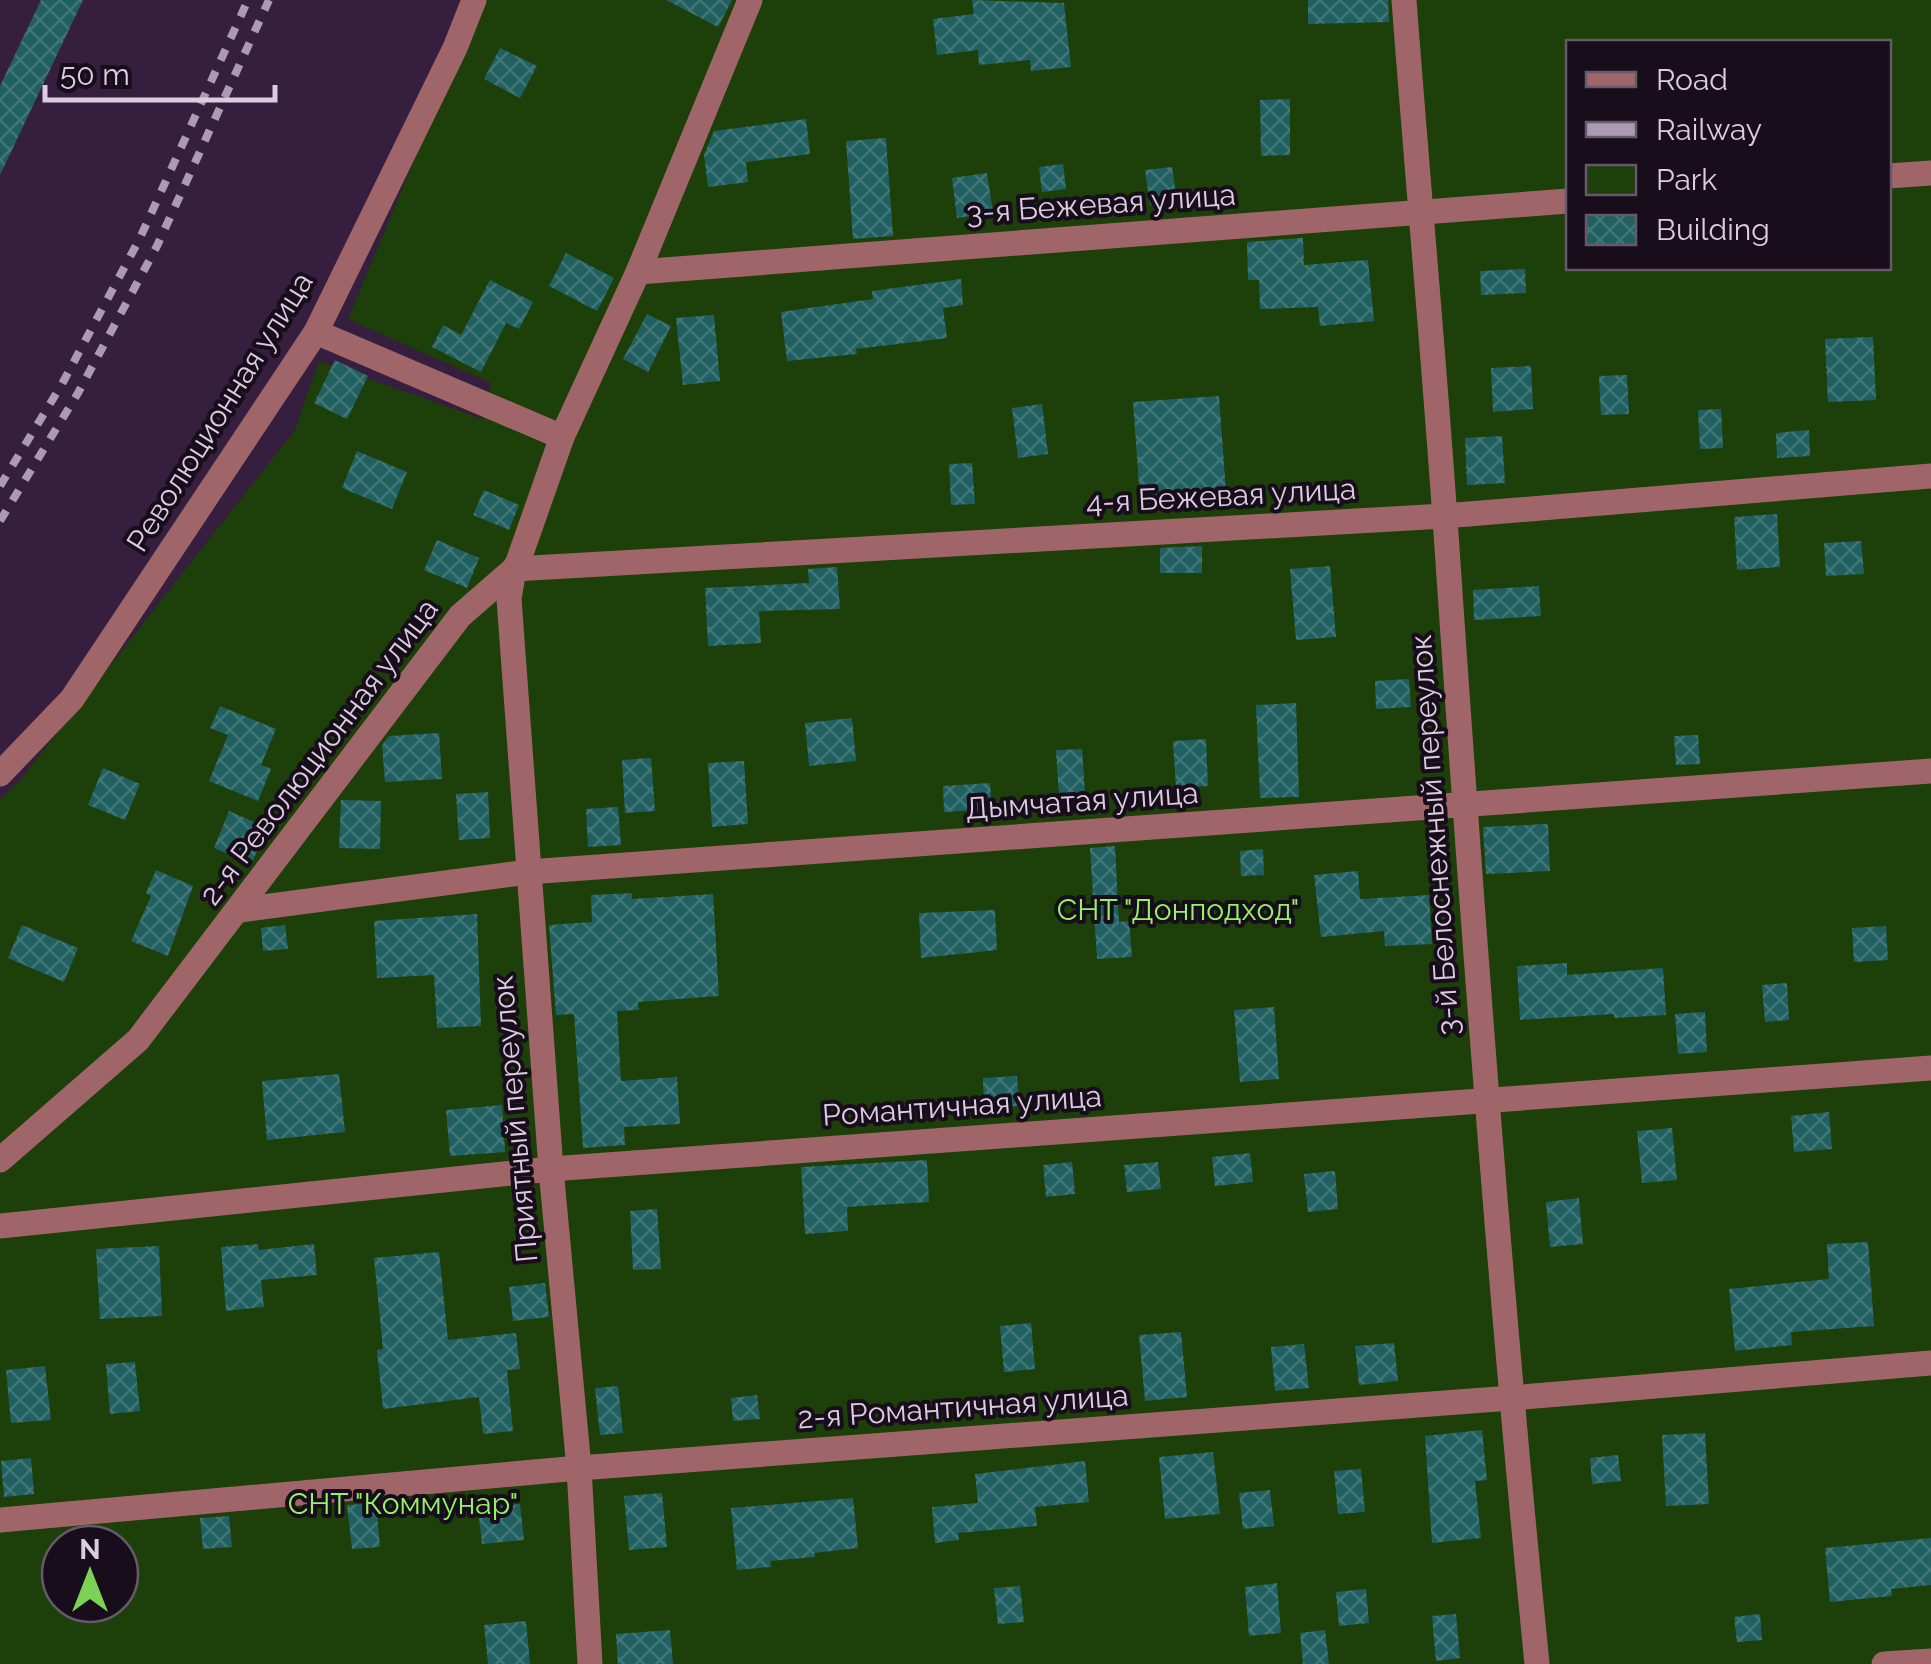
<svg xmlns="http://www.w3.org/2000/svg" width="1931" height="1664" font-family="Raleway,sans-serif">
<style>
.green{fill:#1d3f09;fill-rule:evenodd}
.building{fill:url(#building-cross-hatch)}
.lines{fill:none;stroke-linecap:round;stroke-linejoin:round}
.minor{stroke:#a06568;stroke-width:25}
.rail{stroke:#ac9ab2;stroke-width:8;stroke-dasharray:12 12;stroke-linecap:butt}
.labels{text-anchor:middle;stroke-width:8;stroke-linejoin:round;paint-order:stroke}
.street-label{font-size:30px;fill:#dbcce0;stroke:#180d1b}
.park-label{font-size:30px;fill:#94f365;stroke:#180d1b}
</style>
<defs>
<pattern id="building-cross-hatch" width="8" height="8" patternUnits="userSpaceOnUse" patternTransform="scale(2.5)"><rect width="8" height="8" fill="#216061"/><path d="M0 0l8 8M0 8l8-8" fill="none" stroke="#417677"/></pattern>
</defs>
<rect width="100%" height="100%" fill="#361e3e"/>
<path class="green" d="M481,0H1931V1664H0V799L21,779L295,430L319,361L482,419L491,383L348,319ZM1568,42H1888V268H1568ZM60,1544H120V1604H60Z"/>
<g class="building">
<polygon points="41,0 83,0 0,175 0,86"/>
<polygon points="666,0 732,0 718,27"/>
<polygon points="972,0 1064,3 1071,67 1031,71 1030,60 979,65 978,50 937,55 933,19 974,14"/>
<polygon points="1308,0 1388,0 1389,22 1308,24"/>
<polygon points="500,48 537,66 520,98 484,79"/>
<polygon points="1290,99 1290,155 1261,156 1260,100"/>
<polygon points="806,119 810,154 746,162 748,182 708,187 704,155 714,131"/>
<polygon points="886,138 893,236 853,239 846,141"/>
<polygon points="1063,164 1066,189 1042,192 1039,167"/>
<polygon points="1172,167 1177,201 1150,205 1145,170"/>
<polygon points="987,173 993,213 957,218 952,178"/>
<polygon points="1303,238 1304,265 1368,260 1374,321 1320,326 1318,307 1260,309 1259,280 1248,280 1247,242"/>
<polygon points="566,253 614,278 597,311 549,286"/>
<polygon points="1525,269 1526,293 1481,295 1480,271"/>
<polygon points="961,279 963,305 943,308 947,338 856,349 857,354 787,361 781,312 873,299 872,291"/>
<polygon points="490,280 533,302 519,329 506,323 481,372 432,347 443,325 461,335"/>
<polygon points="647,314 671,326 648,372 623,359"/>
<polygon points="714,315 720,381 683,385 676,318"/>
<polygon points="1873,337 1876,400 1828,402 1825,339"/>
<polygon points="335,360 368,376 347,419 314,403"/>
<polygon points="1531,366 1533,409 1493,412 1491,368"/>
<polygon points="1627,375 1629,414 1601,415 1599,376"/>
<polygon points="1219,396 1226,492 1140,498 1133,402"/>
<polygon points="1042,404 1048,454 1018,458 1012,408"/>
<polygon points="1721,409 1723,448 1700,449 1698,410"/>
<polygon points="1809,430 1810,456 1777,458 1776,433"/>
<polygon points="1502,436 1505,483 1467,485 1465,438"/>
<polygon points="357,451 407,472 392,509 342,488"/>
<polygon points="972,463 975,504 951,505 949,464"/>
<polygon points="484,490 519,505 509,530 473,515"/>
<polygon points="1777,514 1780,567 1737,570 1734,517"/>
<polygon points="437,540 479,558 467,588 424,570"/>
<polygon points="1861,541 1864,574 1826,576 1824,543"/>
<polygon points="1202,546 1202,573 1160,573 1160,548"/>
<polygon points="1330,566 1336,637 1296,640 1290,569"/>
<polygon points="837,567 840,609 759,611 761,643 708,646 705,588 809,583 808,569"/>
<polygon points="1539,586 1541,616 1474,620 1473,590"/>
<polygon points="1409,679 1411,707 1376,709 1375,681"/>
<polygon points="1296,703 1299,797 1260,798 1256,705"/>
<polygon points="220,706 276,729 261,765 271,769 258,801 209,781 228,735 210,728"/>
<polygon points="852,718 856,761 809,766 805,723"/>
<polygon points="439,733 442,779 385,782 382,745 389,736"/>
<polygon points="1698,735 1700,764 1676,765 1674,736"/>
<polygon points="1206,739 1208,786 1176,788 1173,741"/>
<polygon points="1082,749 1085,793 1059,795 1056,750"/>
<polygon points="651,758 655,811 625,813 622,760"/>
<polygon points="744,761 748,824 712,827 708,763"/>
<polygon points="103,768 140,784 125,820 88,805"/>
<polygon points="990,783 992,809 944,812 943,786"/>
<polygon points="488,792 490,838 459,840 456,794"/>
<polygon points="341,800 381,801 380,849 339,848"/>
<polygon points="618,807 621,845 588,847 586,809"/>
<polygon points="229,811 268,828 251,864 214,848"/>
<polygon points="1548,824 1550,871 1486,874 1483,827"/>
<polygon points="1115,846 1119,922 1129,921 1132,957 1097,959 1090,848"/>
<polygon points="1263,849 1264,875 1241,876 1240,851"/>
<polygon points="156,870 193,886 168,956 131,941 151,896 146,893"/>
<polygon points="1358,871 1360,899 1429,895 1432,944 1385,946 1384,931 1321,937 1314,875"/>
<polygon points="632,893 632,899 713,894 719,996 638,1002 639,1010 617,1011 621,1081 677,1077 680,1124 624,1127 625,1145 583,1148 574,1014 556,1015 549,925 592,922 591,895"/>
<polygon points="995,910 997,950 921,958 919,913"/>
<polygon points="477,914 481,1026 437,1028 434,975 377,978 374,921"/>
<polygon points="22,925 78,948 64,982 8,958"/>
<polygon points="285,925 288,949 263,951 261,928"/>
<polygon points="1886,926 1888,960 1854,962 1852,928"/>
<polygon points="1567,963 1567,975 1663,968 1666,1015 1614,1018 1614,1014 1520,1020 1517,966"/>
<polygon points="1787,983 1789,1020 1765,1022 1762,985"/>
<polygon points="1274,1007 1279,1079 1240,1082 1234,1010"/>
<polygon points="1705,1012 1707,1052 1678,1054 1675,1014"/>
<polygon points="339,1074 345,1132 267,1140 262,1081"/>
<polygon points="1017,1076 1019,1106 984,1108 983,1078"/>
<polygon points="502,1105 505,1152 450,1156 446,1110"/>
<polygon points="1829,1112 1832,1149 1794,1152 1791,1116"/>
<polygon points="1672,1128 1677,1180 1642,1183 1637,1131"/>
<polygon points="1250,1153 1253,1182 1215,1186 1212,1157"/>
<polygon points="927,1160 929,1202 847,1207 848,1231 805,1234 801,1167"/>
<polygon points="1072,1162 1075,1194 1046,1197 1043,1165"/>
<polygon points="1158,1162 1161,1189 1127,1192 1124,1165"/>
<polygon points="1335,1171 1338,1209 1308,1212 1304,1174"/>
<polygon points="1579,1198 1583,1244 1550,1247 1546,1202"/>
<polygon points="657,1209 661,1269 633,1270 630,1211"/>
<polygon points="1868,1242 1874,1326 1791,1332 1792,1345 1735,1351 1729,1289 1829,1279 1827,1244"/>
<polygon points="258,1244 259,1250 314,1244 317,1275 261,1280 264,1307 226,1311 221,1247"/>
<polygon points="159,1246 162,1316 100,1319 96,1249"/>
<polygon points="439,1252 448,1340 516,1333 520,1369 507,1370 513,1431 483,1434 479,1397 383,1409 377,1350 383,1349 374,1258"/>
<polygon points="545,1283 549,1317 513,1321 509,1287"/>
<polygon points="1031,1323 1035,1369 1004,1372 1000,1326"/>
<polygon points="1181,1332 1187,1397 1145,1401 1139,1335"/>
<polygon points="1394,1343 1398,1381 1359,1385 1355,1346"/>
<polygon points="1304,1344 1309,1388 1275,1391 1271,1347"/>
<polygon points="135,1362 140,1411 110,1414 106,1364"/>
<polygon points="45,1366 51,1420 11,1423 6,1370"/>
<polygon points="618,1386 623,1433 600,1435 595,1388"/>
<polygon points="757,1395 760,1419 733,1421 731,1398"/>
<polygon points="1482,1430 1487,1480 1475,1481 1481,1538 1432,1543 1425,1436"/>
<polygon points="1705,1433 1709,1504 1666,1506 1662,1435"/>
<polygon points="1213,1452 1220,1514 1165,1519 1159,1457"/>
<polygon points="1618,1455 1621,1481 1592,1484 1590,1458"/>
<polygon points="31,1458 34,1494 4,1497 1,1461"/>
<polygon points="1085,1461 1089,1502 1035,1507 1037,1526 958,1533 959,1540 935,1543 932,1507 978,1503 975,1474"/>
<polygon points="1361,1469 1365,1512 1338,1514 1334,1471"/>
<polygon points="1270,1490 1274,1526 1243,1529 1239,1493"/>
<polygon points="662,1493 667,1547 629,1550 624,1496"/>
<polygon points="853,1498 858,1548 814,1553 815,1557 770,1561 771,1567 737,1570 731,1508"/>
<polygon points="376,1503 380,1547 352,1549 347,1505"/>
<polygon points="520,1504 524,1540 482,1544 478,1508"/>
<polygon points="229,1516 232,1547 203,1549 200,1518"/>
<polygon points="1931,1538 1931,1585 1891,1589 1892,1596 1830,1602 1825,1548"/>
<polygon points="1277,1583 1281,1633 1249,1636 1245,1587"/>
<polygon points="1020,1586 1024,1622 998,1624 994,1588"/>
<polygon points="1366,1589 1369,1623 1339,1626 1336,1592"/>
<polygon points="1456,1614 1460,1658 1436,1661 1432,1616"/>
<polygon points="1760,1614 1762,1640 1737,1642 1734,1617"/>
<polygon points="526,1621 530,1664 488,1664 484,1625"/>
<polygon points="670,1630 673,1664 618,1664 616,1634"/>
<polygon points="1325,1630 1329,1664 1303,1664 1300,1633"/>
</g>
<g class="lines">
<g class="minor">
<path d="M1404,0C1417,173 1433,346 1445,519C1471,901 1499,1283 1537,1664"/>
<polyline points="1888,176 1931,173"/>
<polyline points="638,272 1568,201"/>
<polyline points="316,332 562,437"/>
<polyline points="0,774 72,699 316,332 455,48 474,0"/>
<polyline points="240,910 528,872 1931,771"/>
<polyline points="0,1160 138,1040 460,616 514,569 518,562 562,437 638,272 750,0"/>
<polyline points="0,1226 551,1169 1931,1068"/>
<polyline points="0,1520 579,1468 1511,1398 1931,1363"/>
<polyline points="590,1664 579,1468 551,1169 509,599 514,569 1444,516 1931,476"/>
<polyline points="1884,1664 1931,1661"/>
</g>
<g class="rail">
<polyline points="0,486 62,384 140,238 248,0"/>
<polyline points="0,521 78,393 157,246 269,0"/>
</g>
</g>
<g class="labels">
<g class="street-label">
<text transform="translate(1101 204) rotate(-4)" y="10">3-я Бежевая улица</text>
<text transform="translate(220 412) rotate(-58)" y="10">Революционная улица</text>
<text transform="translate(1221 496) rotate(-3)" y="10">4-я Бежевая улица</text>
<text transform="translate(319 752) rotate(-53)" y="10">2-я Революционная улица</text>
<text transform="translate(1082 801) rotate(-4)" y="10">Дымчатая улица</text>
<text transform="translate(1435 835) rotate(-94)" y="10">3-й Белоснежный переулок</text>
<text transform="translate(962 1106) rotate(-4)" y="10">Романтичная улица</text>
<text transform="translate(515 1119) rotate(-95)" y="10">Приятный переулок</text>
<text transform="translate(963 1407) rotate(-4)" y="10">2-я Романтичная улица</text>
</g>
<g class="park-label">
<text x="1178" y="920">СНТ "Донподход"</text>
<text x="403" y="1514">СНТ "Коммунар"</text>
</g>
</g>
<rect x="1566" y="40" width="325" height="230" fill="#180d1b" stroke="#66596a" stroke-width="2.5"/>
<rect x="1586" y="72" width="50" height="15" fill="#a06568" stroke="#66596a" stroke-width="2.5"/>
<text x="1656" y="90" font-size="30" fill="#dbcce0">Road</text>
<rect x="1586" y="122" width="50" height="15" fill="#ac9ab2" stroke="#66596a" stroke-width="2.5"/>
<text x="1656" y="140" font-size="30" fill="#dbcce0">Railway</text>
<rect x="1586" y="165" width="50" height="30" fill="#1d3f09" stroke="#66596a" stroke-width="2.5"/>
<text x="1656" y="190" font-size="30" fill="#dbcce0">Park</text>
<rect x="1586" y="215" width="50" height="30" fill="url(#building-cross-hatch)" stroke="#66596a" stroke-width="2.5"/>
<text x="1656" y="240" font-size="30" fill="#dbcce0">Building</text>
<g transform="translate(90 1574)"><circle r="48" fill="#180d1b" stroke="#66596a" stroke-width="2.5"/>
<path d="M0-8L18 38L0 25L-18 38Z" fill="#7dd154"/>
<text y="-15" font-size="28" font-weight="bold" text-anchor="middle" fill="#dbcce0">N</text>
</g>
<path d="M45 85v15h230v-15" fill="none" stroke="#dbcce0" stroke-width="5"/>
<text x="60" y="85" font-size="30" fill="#dbcce0" stroke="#180d1b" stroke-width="8" paint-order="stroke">50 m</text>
</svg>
